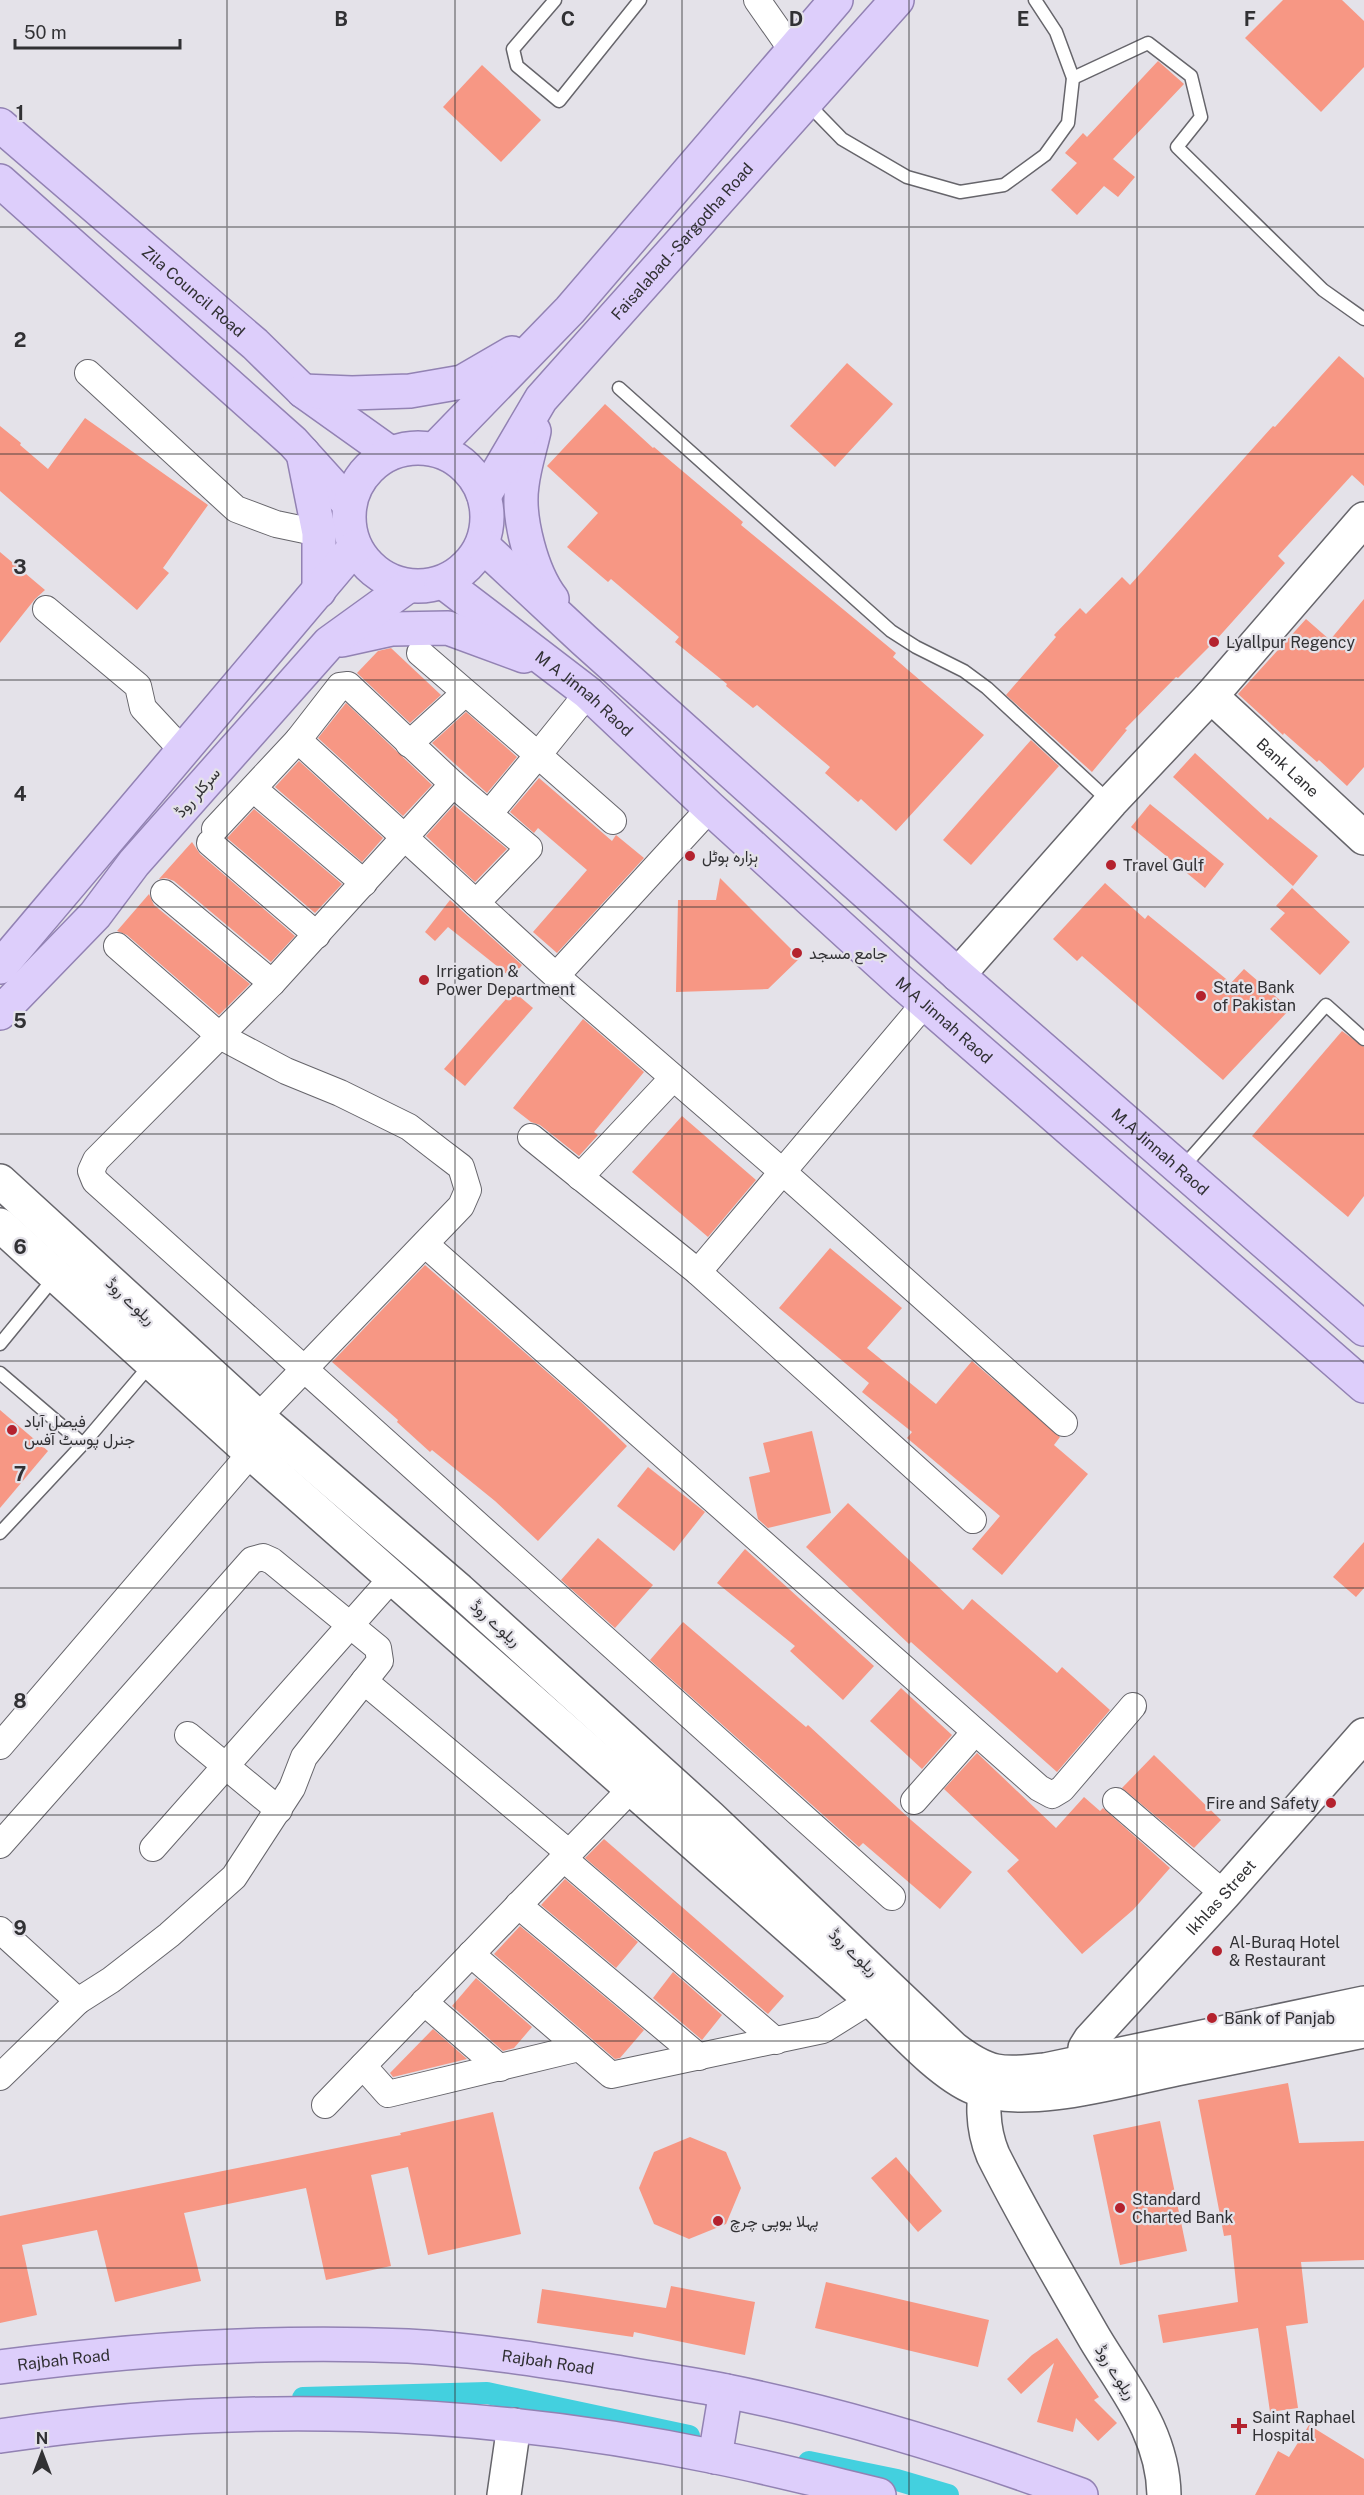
<svg xmlns="http://www.w3.org/2000/svg" width="1364" height="2495" font-family="'Public Sans',Vazirmatn,sans-serif">
<style>
.lines{fill:none;stroke-linecap:round;stroke-linejoin:round}
.canal{stroke:#43d0df;stroke-width:22}
.building{fill:#f79784}
.lane-casing{stroke:#66656b;stroke-width:15}
.street-casing{stroke:#66656b;stroke-width:28}
.secondary-casing{stroke:#66656b;stroke-width:36}
.primary-casing{stroke:#9282b3;stroke-width:36}
.lane{stroke:#fff;stroke-width:12}
.street{stroke:#fff;stroke-width:26}
.secondary{stroke:#fff;stroke-width:33}
.primary{stroke:#ddcefb;stroke-width:33}
.grid{fill:none;stroke:#313134;stroke-width:1.5;stroke-opacity:0.55}
.poi-dot{fill:#b4222e;stroke:#e4e2e9;stroke-width:2}
.labels{text-anchor:middle;stroke-width:4.5;stroke-linejoin:round;paint-order:stroke}
.street-label{font-size:16px;fill:#313134;stroke:#e4e2e9}
.poi-label{font-size:16px;fill:#313134;stroke:#e4e2e9;text-anchor:start}
.grid-label{font-size:20px;text-anchor:middle;font-weight:bold;fill:#313134;stroke:#e4e2e9;stroke-width:4.5;stroke-linejoin:round;paint-order:stroke}
</style>
<rect width="100%" height="100%" fill="#e4e2e9"/>
<g class="lines">
<g class="canal">
<polyline points="303,2398 487,2393 689,2436"/>
<polyline points="809,2462 897,2480 948,2495"/>
</g>
</g>
<g class="building">
<polygon points="1283,0 1342,0 1364,21 1364,67 1321,112 1245,38"/>
<polygon points="1158,61 1184,84 1113,159 1135,177 1118,197 1104,186 1077,215 1051,190 1077,163 1065,153 1083,133 1087,137"/>
<polygon points="482,65 541,120 501,162 443,107"/>
<polygon points="1339,356 1364,378 1364,486 1352,475 1278,556 1285,563 1216,640 1178,678 1176,677 1125,729 1127,730 1092,772 1006,695 1056,637 1054,635 1080,608 1086,614 1122,577 1130,585 1273,426 1275,427"/>
<polygon points="847,363 893,404 835,467 790,426"/>
<polygon points="605,404 653,448 654,447 743,522 741,525 896,653 893,657 984,735 896,831 861,799 858,802 825,773 830,767 757,705 753,708 726,686 727,684 675,642 679,637 611,579 608,582 567,547 598,513 547,466"/>
<polygon points="85,418 208,505 163,568 169,573 137,610 0,491 0,426 21,443 20,445 48,469"/>
<polygon points="0,552 45,590 35,599 0,643"/>
<polygon points="1364,599 1364,767 1347,786 1319,760 1317,762 1284,733 1283,735 1238,694 1306,619 1330,640"/>
<polygon points="391,648 441,695 410,723 357,673 378,651"/>
<polygon points="346,703 432,785 403,816 318,738"/>
<polygon points="466,712 517,757 487,793 432,743"/>
<polygon points="1031,740 1059,766 971,865 943,840"/>
<polygon points="1195,753 1268,820 1270,817 1318,856 1293,886 1173,777"/>
<polygon points="299,761 383,838 362,862 275,787"/>
<polygon points="539,778 612,841 616,835 644,858 557,953 533,932 587,870 538,828 534,833 510,812"/>
<polygon points="1150,804 1224,864 1205,888 1131,827"/>
<polygon points="454,805 507,849 475,882 426,836"/>
<polygon points="254,809 342,884 315,913 227,838"/>
<polygon points="192,842 200,854 295,936 271,962 174,881 166,878 159,879"/>
<polygon points="720,878 800,958 768,989 676,992 678,900 716,900"/>
<polygon points="1105,883 1145,919 1148,915 1231,983 1244,969 1290,1009 1223,1080 1082,956 1077,961 1053,939"/>
<polygon points="1292,888 1350,942 1320,975 1270,929 1285,913 1276,906"/>
<polygon points="149,894 154,905 250,984 219,1015 127,935 117,931"/>
<polygon points="450,900 522,965 512,978 448,927 435,941 425,932"/>
<polygon points="513,991 533,1008 465,1086 444,1069"/>
<polygon points="583,1019 644,1072 594,1132 598,1135 579,1156 540,1125 531,1122 513,1108"/>
<polygon points="1342,1031 1364,1047 1364,1196 1348,1217 1252,1136"/>
<polygon points="682,1116 756,1180 708,1237 632,1172"/>
<polygon points="830,1248 902,1308 867,1348 936,1404 972,1361 1060,1437 1054,1445 1088,1474 1002,1575 972,1549 1000,1516 907,1438 912,1432 862,1392 869,1383 779,1308"/>
<polygon points="425,1265 580,1401 627,1446 538,1541 495,1501 432,1450 430,1452 397,1422 398,1420 332,1362"/>
<polygon points="0,1410 48,1451 0,1508"/>
<polygon points="812,1431 831,1513 768,1528 758,1519 749,1477 770,1472 763,1443"/>
<polygon points="648,1467 705,1512 674,1551 617,1506"/>
<polygon points="848,1503 963,1610 972,1599 1057,1673 1062,1667 1110,1710 1057,1772 911,1642 909,1644 806,1547"/>
<polygon points="598,1538 653,1585 615,1628 561,1580"/>
<polygon points="1364,1542 1364,1588 1356,1597 1333,1577"/>
<polygon points="745,1549 874,1666 843,1700 790,1651 795,1646 717,1583"/>
<polygon points="683,1622 806,1727 808,1725 911,1820 972,1872 940,1909 863,1843 859,1847 650,1660"/>
<polygon points="901,1688 952,1735 922,1769 870,1721"/>
<polygon points="977,1753 1056,1828 1084,1797 1100,1811 1103,1808 1170,1868 1133,1910 1082,1954 1007,1871 1019,1860 944,1789"/>
<polygon points="1154,1755 1221,1820 1194,1848 1122,1788"/>
<polygon points="604,1839 784,1996 768,2014 585,1858"/>
<polygon points="565,1879 638,1942 616,1968 541,1905"/>
<polygon points="520,1926 644,2030 620,2058 615,2059 494,1954"/>
<polygon points="673,1972 722,2015 702,2040 653,1998"/>
<polygon points="476,1978 532,2027 514,2048 503,2051 452,2006"/>
<polygon points="433,2029 467,2059 393,2077 390,2073"/>
<polygon points="1288,2083 1299,2143 1364,2141 1364,2260 1301,2262 1308,2323 1286,2326 1298,2408 1270,2412 1258,2328 1163,2343 1158,2315 1238,2302 1231,2235 1224,2236 1198,2100"/>
<polygon points="493,2112 521,2234 428,2255 408,2167 371,2175 391,2266 326,2280 306,2188 184,2213 201,2281 115,2302 97,2230 22,2245 37,2315 0,2323 0,2216 401,2135 400,2133"/>
<polygon points="1160,2121 1187,2251 1120,2265 1093,2135"/>
<polygon points="690,2137 726,2152 741,2188 726,2224 689,2239 654,2224 639,2188 654,2152"/>
<polygon points="896,2157 942,2211 918,2232 871,2178"/>
<polygon points="826,2282 989,2320 978,2367 815,2328"/>
<polygon points="671,2286 755,2302 745,2355 634,2332 633,2337 537,2323 542,2289 666,2308"/>
<polygon points="1057,2338 1099,2397 1094,2400 1117,2423 1098,2441 1076,2418 1073,2432 1037,2422 1054,2363 1021,2394 1007,2379 1032,2355"/>
<polygon points="1309,2425 1364,2459 1364,2495 1255,2495 1278,2451 1289,2457"/>
</g>
<g class="lines">
<defs>
<g id="lane">
<polyline points="555,0 513,49 517,66 559,101 640,0"/>
<polyline points="1073,78 1148,43 1191,76 1201,117 1177,147 1323,290 1364,319"/>
<polyline points="806,102 842,139 907,177 960,192 1004,185 1045,155 1068,123 1073,78 1056,32 1035,0"/>
<polyline points="619,388 891,631 916,647 964,671 987,688 1110,802"/>
<polyline points="1182,1168 1326,1005 1364,1039"/>
<polyline points="0,1344 54,1278"/>
<polyline points="0,1373 83,1444"/>
<polyline points="0,1533 83,1444 151,1364"/>
</g>
<g id="street">
<polyline points="757,0 792,50"/>
<polyline points="88,373 236,509 276,524 319,533"/>
<polyline points="46,609 138,686 143,708 183,751"/>
<polyline points="420,653 538,755 588,693"/>
<polyline points="298,740 556,976 784,1173 1064,1423"/>
<polyline points="409,744 465,693"/>
<polyline points="453,784 529,848 476,903"/>
<polyline points="263,797 364,883"/>
<polyline points="489,814 538,755 613,821"/>
<polyline points="215,829 298,740 340,686 348,685 453,784 272,983 96,1160 91,1171 95,1181 892,1897"/>
<polyline points="210,843 317,935"/>
<polyline points="164,893 272,983"/>
<polyline points="117,946 220,1036 286,1071 340,1093 409,1127 440,1151 461,1167 468,1190 461,1206 258,1417"/>
<polyline points="556,976 710,808"/>
<polyline points="531,1137 698,1272 973,1520"/>
<polyline points="580,1177 673,1078"/>
<polyline points="425,1244 1039,1788 1052,1795 1062,1789 1133,1706"/>
<polyline points="698,1272 925,1003"/>
<polyline points="364,1681 569,1853"/>
<polyline points="188,1735 279,1810"/>
<polyline points="0,1746 251,1453"/>
<polyline points="914,1801 975,1732"/>
<polyline points="1116,1801 1224,1894"/>
<polyline points="0,1845 252,1560 263,1557 272,1561 378,1648 380,1661 304,1757 292,1788 234,1877 169,1935 111,1980 78,2001 0,2077"/>
<polyline points="153,1848 392,1578"/>
<polyline points="563,1858 776,2041"/>
<polyline points="518,1905 699,2057"/>
<polyline points="0,1930 78,2001"/>
<polyline points="471,1954 611,2075 823,2030 871,2000"/>
<polyline points="424,2002 500,2068"/>
<polyline points="363,2066 388,2094 579,2048"/>
<polyline points="325,2105 630,1790"/>
</g>
<g id="secondary">
<path id="s1" d="M1211,696L1364,838"/>
<polyline points="958,975 1111,802 1211,696 1364,519"/>
<path d="M0,1181L258,1417L459,1590L709,1816L953,2048C988,2075 1002,2075 1045,2070L1364,2003"/>
<path d="M0,1225L251,1453L871,2000C898,2026 940,2074 975,2088C1028,2108 1121,2080 1176,2069C1239,2056 1301,2044 1364,2031"/>
<path id="s2" d="M1084,2063L1085,2048L1090,2040L1224,1894L1364,1735"/>
<path d="M987,2071C983,2101 981,2126 993,2155C1024,2217 1060,2278 1095,2339C1125,2389 1163,2433 1164,2495"/>
<polyline points="504,2495 514,2425"/>
</g>
<g id="primary">
<path id="s3" d="M0,125L255,344L303,391L390,453"/>
<polyline points="0,181 293,442 349,504"/>
<polyline points="303,391 352,393 410,391 462,382 512,353"/>
<path d="M534,431C530,449 524,467 522,485C517,518 532,573 552,599"/>
<circle cx="418" cy="517" r="69"/>
<polyline points="435,449 570,310 836,0"/>
<polyline points="303,453 319,533 319,591"/>
<path id="s4" d="M484,496L541,399L897,0"/>
<path id="s5" d="M482,545L584,640L958,975L1364,1329"/>
<path id="s6" d="M443,582L588,693L710,808L902,983L1364,1386"/>
<polyline points="342,640 392,629 448,628 524,656"/>
<polyline points="0,967 355,547"/>
<polyline points="0,1013 95,915 134,863 329,643 408,586"/>
<path id="s7" d="M0,2367C135,2349 272,2340 408,2346C479,2350 552,2362 622,2373C656,2379 691,2384 726,2391C846,2415 965,2452 1081,2495"/>
<path d="M0,2436C238,2400 481,2408 716,2457C771,2468 825,2482 879,2495"/>
<polyline points="715,2457 726,2391"/>
</g>
</defs>
<use href="#lane" class="lane-casing"/>
<use href="#street" class="street-casing"/>
<use href="#secondary" class="secondary-casing"/>
<use href="#primary" class="primary-casing"/>
<use href="#lane" class="lane"/>
<use href="#street" class="street"/>
<use href="#secondary" class="secondary"/>
<use href="#primary" class="primary"/>
</g>
<path class="grid" d="M227,0V2495M455,0V2495M682,0V2495M909,0V2495M1137,0V2495M0,227H1364M0,454H1364M0,680H1364M0,907H1364M0,1134H1364M0,1361H1364M0,1588H1364M0,1815H1364M0,2041H1364M0,2268H1364"/>
<g class="poi-dot">
<circle cx="1214" cy="642" r="6"/>
<circle cx="690" cy="856" r="6"/>
<circle cx="1111" cy="865" r="6"/>
<circle cx="797" cy="953" r="6"/>
<circle cx="424" cy="980" r="6"/>
<circle cx="1201" cy="996" r="6"/>
<circle cx="12" cy="1430" r="6"/>
<circle cx="1331" cy="1803" r="6"/>
<circle cx="1217" cy="1951" r="6"/>
<circle cx="1212" cy="2018" r="6"/>
<circle cx="1120" cy="2208" r="6"/>
<circle cx="718" cy="2221" r="6"/>
<path d="M1236 2417h6v6h6v6h-6v6h-6v-6h-6v-6h6z"/>
</g>
<g class="labels">
<g class="street-label">
<text dy="6" stroke="none"><textPath href="#s4" startOffset="324">Faisalabad - Sargodha Road</textPath></text>
<text dy="6" stroke="none"><textPath href="#s3" startOffset="255">Zila Council Road</textPath></text>
<text dy="6" stroke="none"><textPath href="#s6" startOffset="180">M A Jinnah Raod</textPath></text>
<text dy="6" stroke="none"><textPath href="#s1" startOffset="105">Bank Lane</textPath></text>
<text transform="translate(197 792) rotate(-49)" y="6">سرکلر روڈ</text>
<text dy="6" stroke="none"><textPath href="#s6" startOffset="666">M A Jinnah Raod</textPath></text>
<text dy="6" stroke="none"><textPath href="#s5" startOffset="910">M.A Jinnah Raod</textPath></text>
<text transform="translate(131 1301) rotate(43)" y="6">ریلوے روڈ</text>
<text transform="translate(496 1623) rotate(42)" y="6">ریلوے روڈ</text>
<text dy="6" stroke="none"><textPath href="#s2" startOffset="218">Ikhlas Street</textPath></text>
<text transform="translate(854 1952) rotate(43)" y="6">ریلوے روڈ</text>
<text dy="6" stroke="none"><textPath href="#s7" startOffset="64">Rajbah Road</textPath></text>
<text dy="6" stroke="none"><textPath href="#s7" startOffset="550">Rajbah Road</textPath></text>
<text transform="translate(1116 2372) rotate(57)" y="6">ریلوے روڈ</text>
</g>
<g class="poi-label">
<text x="1226" y="648">Lyallpur Regency</text>
<text x="702" y="862">ہزارہ ہوٹل</text>
<text x="1123" y="871">Travel Gulf</text>
<text x="809" y="959">جامع مسجد</text>
<text x="436" y="977">Irrigation &amp;<tspan x="436" dy="18">Power Department</tspan></text>
<text x="1213" y="993">State Bank<tspan x="1213" dy="18">of Pakistan</tspan></text>
<text x="24" y="1427">فیصل آباد<tspan x="24" dy="18">جنرل پوسٹ آفس</tspan></text>
<text x="1319" y="1809" text-anchor="end">Fire and Safety</text>
<text x="1229" y="1948">Al-Buraq Hotel<tspan x="1229" dy="18">&amp; Restaurant</tspan></text>
<text x="1224" y="2024">Bank of Panjab</text>
<text x="1132" y="2205">Standard<tspan x="1132" dy="18">Charted Bank</tspan></text>
<text x="730" y="2227">پہلا یوپی چرچ</text>
<text x="1252" y="2423">Saint Raphael<tspan x="1252" dy="18">Hospital</tspan></text>
</g>
</g>
<g class="grid-label">
<text x="341" y="26">B</text>
<text x="568" y="26">C</text>
<text x="796" y="26">D</text>
<text x="1023" y="26">E</text>
<text x="1250" y="26">F</text>
<text x="20" y="120">1</text>
<text x="20" y="347">2</text>
<text x="20" y="574">3</text>
<text x="20" y="801">4</text>
<text x="20" y="1028">5</text>
<text x="20" y="1254">6</text>
<text x="20" y="1481">7</text>
<text x="20" y="1708">8</text>
<text x="20" y="1935">9</text>
</g>
<g transform="translate(42 2453)" stroke="#e4e2e9" stroke-width="4.5" paint-order="stroke">
<path d="M0-4.5L10 22L0 15L-10 22Z" fill="#313134"/>
<text y="-9" font-size="16" font-weight="bold" text-anchor="middle" fill="#313134">N</text>
</g>
<path d="M15 39v9h165v-9" fill="none" stroke="#313134" stroke-width="3"/>
<text x="24" y="39" font-size="18" fill="#313134" stroke="#e4e2e9" stroke-width="4.5" paint-order="stroke">50 m</text>
</svg>
